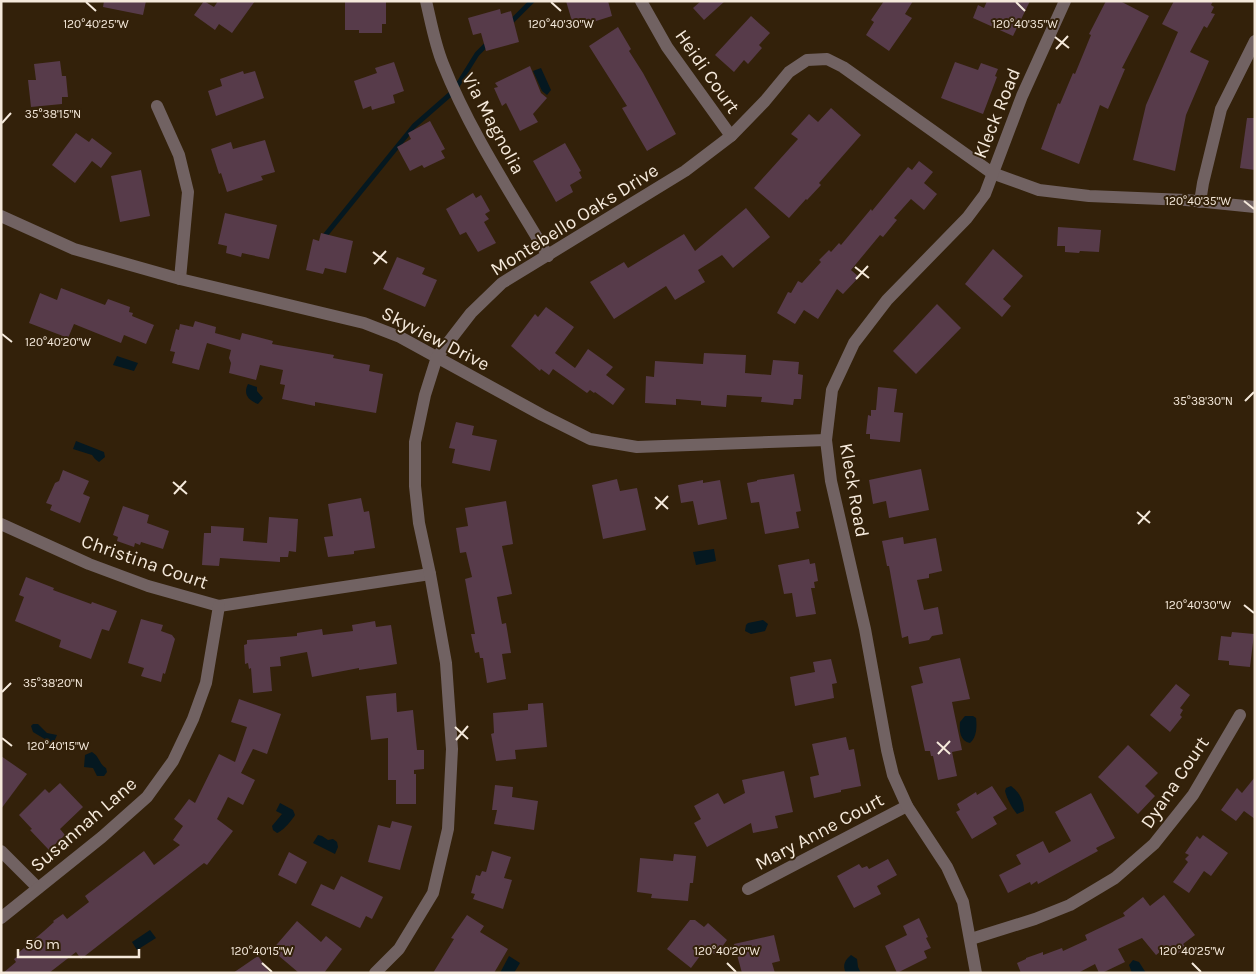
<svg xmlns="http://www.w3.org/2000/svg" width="1256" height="974" font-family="Karla,sans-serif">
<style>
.water{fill:#051820}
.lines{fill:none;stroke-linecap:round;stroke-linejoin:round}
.stream{stroke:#051820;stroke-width:5}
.building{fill:#573b4a}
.minor{stroke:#716262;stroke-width:12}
.ticks{fill:none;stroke:#f5e9db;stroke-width:2}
.labels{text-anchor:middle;stroke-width:4;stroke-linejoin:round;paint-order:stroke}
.street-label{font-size:19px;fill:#f5e9db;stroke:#33210a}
.ticks-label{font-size:12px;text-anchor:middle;fill:#f5e9db;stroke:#33210a;stroke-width:4;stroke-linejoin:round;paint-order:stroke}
</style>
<rect width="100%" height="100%" fill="#33210a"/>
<g class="water">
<polygon points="541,68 551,90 547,95 542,91 533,71"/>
<polygon points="117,356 138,363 134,371 113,365"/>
<path d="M248,384L257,387V391L263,398L258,404C248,400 243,394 248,384Z"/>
<polygon points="76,441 104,452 105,457 99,462 95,459 92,455 73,449"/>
<polygon points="714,549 716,561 696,565 693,552"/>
<polygon points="763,620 768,624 765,631 751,634 745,631 746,625 748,623"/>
<path d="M965,716H973L976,718C977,726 977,737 970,743C960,741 959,731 960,722Z"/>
<polygon points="33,724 38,724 47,733 57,735 53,744 33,732 31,726"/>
<path d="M92,752C100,757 99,764 106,768L107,772L104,776H97L93,768L84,767L85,755Z"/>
<path d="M1011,786C1019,792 1024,800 1024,811L1017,814C1012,808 1007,799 1005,791L1006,788Z"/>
<path d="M280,803L293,810L295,815C293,819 282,832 277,833L273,830L272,826L282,814L276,811Z"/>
<polygon points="318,835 322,836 328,840 333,839 337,842 338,847 335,854 313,843"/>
<polygon points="150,930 156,938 137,950 132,942"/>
<path d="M851,955L857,959L858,967L861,973H846C842,965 845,960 851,955Z"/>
<polygon points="509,956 520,963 514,973 500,973"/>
<polygon points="1133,960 1139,962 1146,973 1132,973 1129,965"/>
</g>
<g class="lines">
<g class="stream">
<polyline points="509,24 532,1"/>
<polyline points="323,238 414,126 454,91 477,54 488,43"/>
</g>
</g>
<g class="building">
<polygon points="104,1 146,1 143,15 103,7"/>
<polygon points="204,1 214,7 218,1 255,1 232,33 219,24 215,30 194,15"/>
<polygon points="345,1 386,1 386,24 382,24 382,33 359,33 359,30 345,30"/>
<polygon points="566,1 608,1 612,16 574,28"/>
<polygon points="701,1 725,1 704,20 693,8"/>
<polygon points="884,1 913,1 905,14 912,18 889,51 866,35 874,22 871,20"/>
<polygon points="987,1 1030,1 1013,36 973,18 978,5 984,8"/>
<polygon points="1106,1 1120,1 1149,16 1122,68 1125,69 1108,109 1100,105 1079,164 1041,149 1058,103 1060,104 1073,73 1075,74 1091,35 1089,34"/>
<polygon points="1174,1 1213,1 1211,5 1214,7 1211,13 1215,14 1207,28 1204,26 1190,52 1209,61 1186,115 1175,171 1133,160 1146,105 1178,32 1162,24"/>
<polygon points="500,9 501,14 511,11 519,42 486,51 481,33 473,35 468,18"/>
<polygon points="751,16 770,33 759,45 762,48 748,64 744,60 734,72 715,55"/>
<polygon points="618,27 631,49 629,51 643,73 676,134 647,151 622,108 627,106 589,46"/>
<polygon points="60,61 62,76 66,76 68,97 62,97 62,104 31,107 28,80 36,80 34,64"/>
<polygon points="394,62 404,91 393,95 395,103 372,110 371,106 363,109 354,81 377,73 375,68"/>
<polygon points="955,62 978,70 981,63 998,69 995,76 997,77 983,114 941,98"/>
<polygon points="530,66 541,93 547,98 533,114 538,122 520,131 506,103 502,106 494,88 498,87 495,83"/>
<polygon points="243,71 244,74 255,71 264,98 216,116 208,91 222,86 220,79"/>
<polygon points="831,108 861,135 819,183 821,185 807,200 806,199 789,218 754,188 798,139 791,134 809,114 818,122"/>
<polygon points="1247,118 1255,118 1255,170 1240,168"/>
<polygon points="430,121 445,149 441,151 445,158 424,168 422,165 410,171 397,147 411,139 408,133"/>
<polygon points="76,133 89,142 92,138 112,153 101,168 92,161 75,183 52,165"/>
<polygon points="265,140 275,172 261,176 263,180 227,192 221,173 219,174 211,149 231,142 233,149"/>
<polygon points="565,143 581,171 579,172 582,178 570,185 573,192 556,202 533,161"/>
<polygon points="919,161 933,172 924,183 937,194 924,210 911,199 894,218 897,220 883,237 880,235 851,270 859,277 843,294 837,289 818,319 804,310 795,324 777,313 788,292 791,293 798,281 802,283 821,262 819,260 829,250 831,252 839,243 841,245 871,209 872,211 908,167 912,170"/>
<polygon points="141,170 150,216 120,222 111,176"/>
<polygon points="473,193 476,198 481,195 490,211 485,214 489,219 484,222 496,243 478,252 466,232 460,235 446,209"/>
<polygon points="746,208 770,237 733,268 722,255 698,270 705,282 675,300 666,286 614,319 590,282 624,262 628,268 684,234 695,251"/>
<polygon points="225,213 277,225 269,259 242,253 241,257 226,253 227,246 218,244"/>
<polygon points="1058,227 1101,230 1099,252 1080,251 1079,253 1065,252 1065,246 1057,246"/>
<polygon points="321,233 353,241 346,273 325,268 323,274 306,270 313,239 319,241"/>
<polygon points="993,249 1023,276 1003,299 1011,306 1002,317 965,284"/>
<polygon points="397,257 425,268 422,274 437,280 425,307 383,289"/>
<polygon points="61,288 105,305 108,299 130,307 129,312 133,313 132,316 154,325 146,344 124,335 121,343 74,324 68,338 29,323 40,293 57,300"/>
<polygon points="937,304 961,328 916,374 893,351"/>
<polygon points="546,307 574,327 555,353 575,368 588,349 613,367 606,375 625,389 613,405 595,392 594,393 590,390 587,393 553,369 549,375 541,369 540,371 511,346 535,314 538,317"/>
<polygon points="195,321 216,327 215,333 240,340 242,333 273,341 272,344 334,355 333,358 370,365 369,371 383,374 376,413 315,402 315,406 282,399 285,385 280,384 283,370 260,365 256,380 229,373 231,363 229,358 231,350 207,343 199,370 172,363 175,352 170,351 176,329 179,330 180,324 193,327"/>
<polygon points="704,353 746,355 745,373 771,375 773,360 799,362 798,374 803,375 801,399 794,399 793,405 761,402 762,397 727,395 726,407 701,405 701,401 676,399 676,405 645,403 646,376 654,377 655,361 703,364"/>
<polygon points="878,387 897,389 894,412 903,413 900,442 870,439 870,434 866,434 868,415 871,416 871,410 876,410"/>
<polygon points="456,422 474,426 472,435 497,440 490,471 452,463 455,449 449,448"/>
<polygon points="921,469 929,510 889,518 886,501 873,504 869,480"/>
<polygon points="63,470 89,481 83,494 90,497 80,523 50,510 52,505 46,503 55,483 59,481"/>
<polygon points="794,474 801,511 796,512 799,528 765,534 759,502 751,503 747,483 757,481 757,480"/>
<polygon points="617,479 620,491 637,488 646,530 603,539 592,485"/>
<polygon points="703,480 703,483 720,480 727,519 698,525 693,501 681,503 678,485"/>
<polygon points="361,498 364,512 369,511 375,548 354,551 354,554 328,557 324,537 333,536 328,504"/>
<polygon points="506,501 513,544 502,546 512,594 497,597 502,624 506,623 511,653 502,654 506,679 487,683 483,658 480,658 479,652 475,653 471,634 475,634 465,579 472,577 466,552 460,553 456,528 468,526 465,508"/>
<polygon points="123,506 149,515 147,523 169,531 163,549 141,542 140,545 135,543 134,547 117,541 118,537 113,535"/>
<polygon points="269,517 298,519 296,552 289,551 288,557 280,557 280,562 220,558 219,566 202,565 204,533 211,533 211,526 244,528 243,541 267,543"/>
<polygon points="903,537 904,544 936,538 942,571 929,574 929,578 917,580 924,610 938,607 943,634 932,636 929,640 909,644 908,636 902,638 889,566 887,566 882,541"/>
<polygon points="809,559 810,564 815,563 818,581 814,582 815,588 811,588 816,614 796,617 792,593 784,594 778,565"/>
<polygon points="26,577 54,588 53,590 91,604 92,602 117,611 109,631 102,629 91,659 59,647 61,640 15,621 24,597 19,595"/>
<polygon points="141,619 163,625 161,631 172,635 175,639 165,674 163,673 161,682 141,676 144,668 128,663"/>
<polygon points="375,621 376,627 391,625 397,664 359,670 359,668 312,677 307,652 280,657 281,666 270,667 272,691 253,693 251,668 249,669 248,663 245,664 244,645 247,644 247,640 297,636 297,633 322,629 323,635 353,631 352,625"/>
<polygon points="1232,632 1254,634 1250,667 1229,665 1229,661 1218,660 1221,636 1231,637"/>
<polygon points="960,658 970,699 952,702 962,750 952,752 957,776 938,780 933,756 931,756 930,751 925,751 911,686 923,683 919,667"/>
<polygon points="831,659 837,683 832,684 834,698 795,706 790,677 815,672 813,662"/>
<polygon points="1176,684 1190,695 1180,708 1183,710 1180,715 1182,717 1170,732 1150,715"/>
<polygon points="396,693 397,712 413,710 417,750 424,750 424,769 414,770 414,774 416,774 416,804 396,804 396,780 388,780 388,738 371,740 366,696"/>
<polygon points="239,699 281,714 267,754 253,749 241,773 255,780 243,805 228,797 217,819 233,831 207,865 204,863 81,959 76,952 49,973 3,973 16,962 14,959 18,956 17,954 44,931 54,922 53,921 63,914 67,919 89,902 85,896 144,851 154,865 180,845 173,840 183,826 174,819 189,799 195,803 219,754 235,762 247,727 231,722"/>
<polygon points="543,703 547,747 515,750 516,759 496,761 491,734 494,733 493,713 528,710 528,704"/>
<polygon points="846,737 849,750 854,749 861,786 841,790 841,792 814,798 810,777 819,775 812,744"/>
<polygon points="1128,745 1158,773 1145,786 1155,796 1138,814 1098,777"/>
<polygon points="1,756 27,774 1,809"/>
<polygon points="784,771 793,812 775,816 778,828 753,833 751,823 707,847 694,823 701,819 694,806 718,793 724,804 745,793 742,780"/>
<polygon points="1255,777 1255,819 1244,811 1236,821 1221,810 1237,788 1242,793"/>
<polygon points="60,783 83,807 60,829 65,835 49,850 30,830 32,829 19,815 45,789 49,793"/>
<polygon points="495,785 513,787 512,797 538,801 534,830 494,824 497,810 492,810"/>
<polygon points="992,786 1007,809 993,817 997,824 972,839 956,812 960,810 957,804 976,792 977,795"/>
<polygon points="1091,793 1115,838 1096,848 1098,851 1038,884 1037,881 1031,885 1030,882 1008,893 999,875 1021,864 1016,855 1043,841 1049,853 1071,841 1055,812"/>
<polygon points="392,821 412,826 400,870 368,862 378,825 390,828"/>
<polygon points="1203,835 1228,853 1211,876 1204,871 1189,893 1173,882 1188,862 1185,859 1189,855 1185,853 1197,836 1200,839"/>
<polygon points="492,851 511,857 504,878 512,880 503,909 473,899 475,894 471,893 476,875 480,876 482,871 486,872"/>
<polygon points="289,852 307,862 296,884 278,875"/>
<polygon points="674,854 696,856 693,883 690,883 688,901 651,898 652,894 637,892 640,858 673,861"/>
<polygon points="888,859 897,875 877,886 881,894 854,908 837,876 859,864 862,868 867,866 869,869"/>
<polygon points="341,876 383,897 372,919 366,916 360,928 311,905 321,884 334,890"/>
<polygon points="1164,895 1195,935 1183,944 1186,947 1176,955 1168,946 1156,955 1142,938 1118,949 1125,962 1102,973 1099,973 1095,964 1078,973 1021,973 1017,963 1026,959 1026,958 1043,952 1043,955 1062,948 1063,951 1087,940 1085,935 1125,916 1123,913 1143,897 1150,906"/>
<polygon points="467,915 484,926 480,932 508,949 494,973 433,973 454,939 451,938"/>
<polygon points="919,918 928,937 926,938 931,948 924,951 927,958 897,973 885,946 907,935 903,926"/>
<polygon points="690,920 695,920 704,927 708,923 727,940 716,955 706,948 691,968 667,949"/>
<polygon points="297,921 321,942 326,936 342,949 324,973 299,973 272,950"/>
<polygon points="774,935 780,961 772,963 775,973 742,973 734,944"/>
<polygon points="258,956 270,973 233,973"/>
</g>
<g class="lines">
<g class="minor">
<path d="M426,1C431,22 435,45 443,64C470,132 511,193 548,256"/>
<polyline points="641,1 667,47 731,136"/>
<polyline points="157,106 179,155 188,192 180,279"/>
<polyline points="1200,202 1203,183 1221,109 1255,41"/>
<polyline points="1,216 74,249 180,279 364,323 400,337 542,415 590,439 637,447 826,440"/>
<polyline points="1,524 89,564 148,586 219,606 430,574"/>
<polyline points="1,851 38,888"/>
<polyline points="748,889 907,806"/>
<polyline points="1,918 102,837 147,797 173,761 193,719 206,683 219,606"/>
<polyline points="971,939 1035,919 1070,905 1115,878 1154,844 1193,795 1240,715"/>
<polyline points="375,973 399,949 433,893 448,829 452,749 446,663 430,574 419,523 415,486 415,442 425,395 437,357 471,313 502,283 685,171 731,136 765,101 789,72 807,60 827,59 843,67 992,173 1039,190 1089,196 1186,200 1255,207"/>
<polyline points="976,973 963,902 947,867 907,806 893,775 887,750 865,629 831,481 826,440 832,390 854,343 887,300 967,218 985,194 1022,96 1065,1"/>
</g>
</g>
<path class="ticks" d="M86,2L96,11M551,2L561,11M1016,2L1025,11M1055,37L1069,48M1056,49L1068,36M2,123L11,113M1244,201L1254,209M373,252L387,263M374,264L386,251M855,267L869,278M856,279L868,266M2,334L12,342M1245,401L1254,392M173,482L187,494M174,494L186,481M655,497L668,509M656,509L668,496M1137,512L1150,523M1138,524L1150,511M1244,605L1254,613M2,692L11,683M455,727L468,739M2,738L12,746M456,740L468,726M937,742L950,754M938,754L950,741M262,963L272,972M727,963L736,972M1192,963L1201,972"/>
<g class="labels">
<g class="street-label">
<text transform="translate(708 71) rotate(55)" y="7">Heidi Court</text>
<text transform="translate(996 113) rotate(-68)" y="7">Kleck Road</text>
<text transform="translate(494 123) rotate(62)" y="7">Via Magnolia</text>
<text transform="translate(574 219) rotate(-32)" y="7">Montebello Oaks Drive</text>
<text transform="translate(436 338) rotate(27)" y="7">Skyview Drive</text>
<text transform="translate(855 490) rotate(80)" y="7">Kleck Road</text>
<text transform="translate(145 561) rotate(19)" y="7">Christina Court</text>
<text transform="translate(1174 782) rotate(-56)" y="7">Dyana Court</text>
<text transform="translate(83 824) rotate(-41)" y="7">Susannah Lane</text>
<text transform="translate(819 831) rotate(-28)" y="7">Mary Anne Court</text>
</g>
</g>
<g class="ticks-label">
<text x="96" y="28">120°40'25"W</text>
<text x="561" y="28">120°40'30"W</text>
<text x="1025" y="28">120°40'35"W</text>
<text x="53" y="118">35°38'15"N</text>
<text x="1198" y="205">120°40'35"W</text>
<text x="58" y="346">120°40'20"W</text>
<text x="1203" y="405">35°38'30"N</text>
<text x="1198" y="609">120°40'30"W</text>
<text x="53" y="687">35°38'20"N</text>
<text x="58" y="750">120°40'15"W</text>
<text x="262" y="955">120°40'15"W</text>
<text x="727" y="955">120°40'20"W</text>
<text x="1192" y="955">120°40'25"W</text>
</g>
<rect width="1256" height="974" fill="none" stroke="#f5e9db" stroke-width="5"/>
<path d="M18 949v8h121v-8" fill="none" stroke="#f5e9db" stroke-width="2.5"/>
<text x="25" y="949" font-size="15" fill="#f5e9db" stroke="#33210a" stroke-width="4" paint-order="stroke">50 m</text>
</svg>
